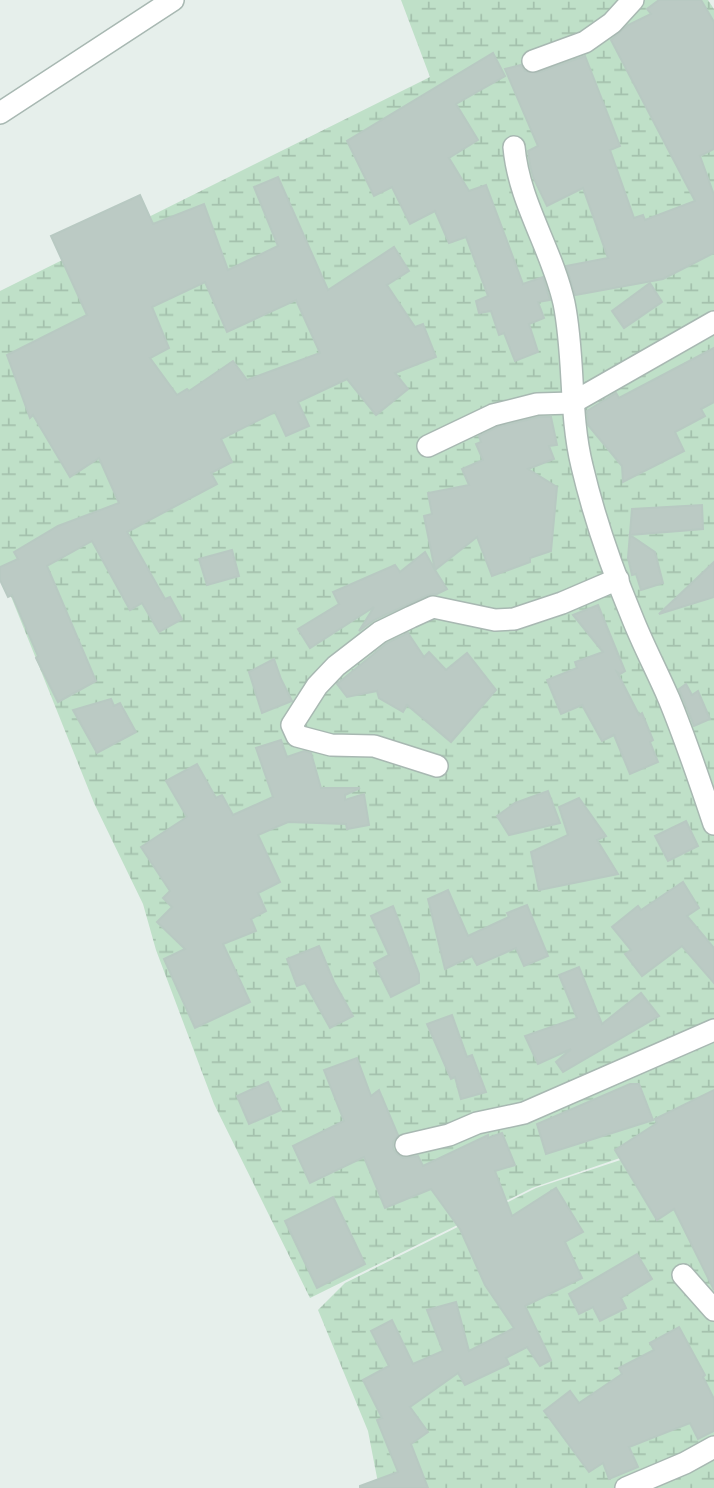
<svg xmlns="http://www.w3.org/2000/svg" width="714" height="1488" font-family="'Source Sans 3',sans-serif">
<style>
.wetland{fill:url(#wetland-marsh)}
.building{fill:#bbcac4;stroke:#b8c9c2;stroke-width:2;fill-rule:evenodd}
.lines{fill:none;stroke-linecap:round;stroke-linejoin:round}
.street-casing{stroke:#a8b8b2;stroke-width:24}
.street{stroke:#fff;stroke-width:21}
</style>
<defs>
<pattern id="wetland-marsh" width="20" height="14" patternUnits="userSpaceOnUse" patternTransform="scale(1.75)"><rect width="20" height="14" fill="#bfe0c8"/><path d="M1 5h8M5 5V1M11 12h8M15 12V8" fill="none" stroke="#a4c1ad"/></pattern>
</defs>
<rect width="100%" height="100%" fill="#e6efeb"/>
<g class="wetland">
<polygon points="401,0 708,0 714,9 714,1126 532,1188 310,1298 214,1104 156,950 143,904 94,803 0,569 0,291 430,77"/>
<polygon points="714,1129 714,1488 379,1488 368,1431 318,1310 345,1283 536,1188"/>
</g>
<g class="building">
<polygon points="659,0 701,0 714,22 714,149 700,156 714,195 714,253 663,279 575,295 566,266 608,258 583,188 547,206 533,177 530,165 528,151 538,146 505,69 521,65 525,71 537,73 585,56 620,146 610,150 634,218 643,215 645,220 695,201 611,40 628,25 651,14 647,9"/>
<polygon points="493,53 505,76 456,104 478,140 449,158 469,191 486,185 523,284 543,277 546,287 550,300 538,302 544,318 529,324 538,352 515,361 504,333 499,335 491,311 479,313 476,301 488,296 466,237 449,243 435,211 410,224 392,187 374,196 347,141"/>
<path d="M278,177L328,290L394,247L409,271L387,285L415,327L423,324L436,357L395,373L408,389L376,415L347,379L298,402L309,426L286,436L275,412L221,439L232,462L211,473L217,484L127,532L165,599L170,597L182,619L159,632L142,603L130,610L92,541L47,566L96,681L58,702L36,658L38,656L12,595L8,597L0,580V567L18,559L14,552L58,526L119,503L99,458L70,477L33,415L30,418L7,355L87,315L51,236L140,195L153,224L204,204L228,270L278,246L254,187ZM205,282L227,332L296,300L320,353L247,380L233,361L189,391L187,389L177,395L150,358L169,348L152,307Z"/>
<polygon points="650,283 662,302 624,328 612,311"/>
<polygon points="714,348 714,402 701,409 705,416 675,432 684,451 623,482 622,466 588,425 587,411 616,393 619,398"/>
<polygon points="539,417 551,417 557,445 549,446 554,459 528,469 557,487 551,551 530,558 530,562 492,576 477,537 435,570 447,589 437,594 428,595 374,620 359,631 374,607 310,648 298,629 339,604 333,592 395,565 400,572 425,552 435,570 424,516 432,514 428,493 469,485 462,469 483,460 476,444 481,442 479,436 497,427"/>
<polygon points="702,505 703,529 630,535 655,552 663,583 641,590 636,574 632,575 628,558 632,509"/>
<polygon points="232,550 239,576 207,585 199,559"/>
<polygon points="714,562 714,597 659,614"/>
<polygon points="598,605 625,671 620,674 617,672 639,715 642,713 653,740 650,742 658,762 630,774 614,735 602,741 582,705 561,714 547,680 577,668 575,662 603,652 573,615"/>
<polygon points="408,633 424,657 429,652 446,670 467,653 496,690 451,742 407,705 403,712 379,698 377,691 347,697 337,684 387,643"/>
<polygon points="274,659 281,679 292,701 262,713 249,672"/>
<polygon points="686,684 692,695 698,691 710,719 694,726 679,689"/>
<polygon points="111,699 114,706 120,703 136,732 97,753 73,710"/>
<polygon points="281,740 287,757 304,751 311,753 321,788 360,788 345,795 345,800 364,794 369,825 347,829 346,824 288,822 258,835 280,882 258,893 266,911 251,919 256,931 223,944 250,1002 195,1028 164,959 185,949 157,922 172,907 163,898 170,891 141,847 187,817 166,781 197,764 216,798 222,795 233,815 273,797 256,748"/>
<polygon points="548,791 560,823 509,835 497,816 515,803"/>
<polygon points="579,798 606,836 597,840 618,874 539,890 531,852 568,835 559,807"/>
<polygon points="686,821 698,846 668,861 655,836"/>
<polygon points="683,882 699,908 687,916 714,948 714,983 682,946 642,976 625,954 631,950 612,927 638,906 641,910"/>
<polygon points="448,890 468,936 509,917 507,913 527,905 548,956 524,966 516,948 477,965 472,956 445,969 428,899"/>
<polygon points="393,906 419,974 419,983 391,997 374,963 389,955 371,916"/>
<polygon points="319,946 334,982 353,1016 330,1028 305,983 297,986 287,959"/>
<polygon points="579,967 602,1024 641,993 659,1016 563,1072 556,1062 571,1049 538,1064 525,1036 577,1018 559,975"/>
<polygon points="452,1015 467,1057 472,1055 486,1092 461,1099 455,1077 451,1079 427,1024"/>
<polygon points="357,1058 371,1096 379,1090 398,1135 393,1142 393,1149 397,1154 403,1158 418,1156 423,1166 488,1135 488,1138 502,1133 515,1165 495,1171 512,1216 556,1188 583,1232 565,1242 582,1278 525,1306 551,1360 540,1366 527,1347 506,1358 509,1364 465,1385 458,1373 410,1407 428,1432 411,1444 428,1488 360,1488 360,1486 398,1472 377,1420 382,1418 363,1380 389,1366 371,1331 392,1320 413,1364 443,1351 427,1310 456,1302 469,1351 514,1328 485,1285 460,1229 431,1189 385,1208 364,1157 310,1183 293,1146 344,1121 324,1070"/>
<polygon points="268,1082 281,1110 249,1124 237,1096"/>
<polygon points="630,1084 639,1084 653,1120 546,1154 537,1124"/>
<polygon points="714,1090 714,1290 674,1209 657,1220 615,1150 657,1123 655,1119"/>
<polygon points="333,1197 365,1264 317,1288 285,1221"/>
<polygon points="637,1254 652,1279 621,1298 626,1308 600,1321 593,1307 579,1314 569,1294"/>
<polygon points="679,1327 705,1375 703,1377 714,1399 714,1431 698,1439 690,1423 629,1447 638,1467 609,1479 603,1463 589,1472 544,1411 570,1391 579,1403 622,1374 619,1368 654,1350 650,1343"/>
</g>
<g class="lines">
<defs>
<g id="street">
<polyline points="533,61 585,42 612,23 633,0"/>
<polyline points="0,113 173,0"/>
<path d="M514,147C519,203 552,249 564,303C575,357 569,413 582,466C594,517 612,569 632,617C643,645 657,671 669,699C686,740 700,782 714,824"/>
<polyline points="428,446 493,415 537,404 572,403 714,322"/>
<polyline points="437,766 374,746 331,745 297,736 292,725 317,686 336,666 380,632 411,617 433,607 495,620 514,619 562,603 618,579"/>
<polyline points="406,1145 449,1135 477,1123 524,1113 714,1030"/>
<polyline points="683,1275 714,1310"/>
<polyline points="626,1488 685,1463 714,1447"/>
</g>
</defs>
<use href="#street" class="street-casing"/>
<use href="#street" class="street"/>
</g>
</svg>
